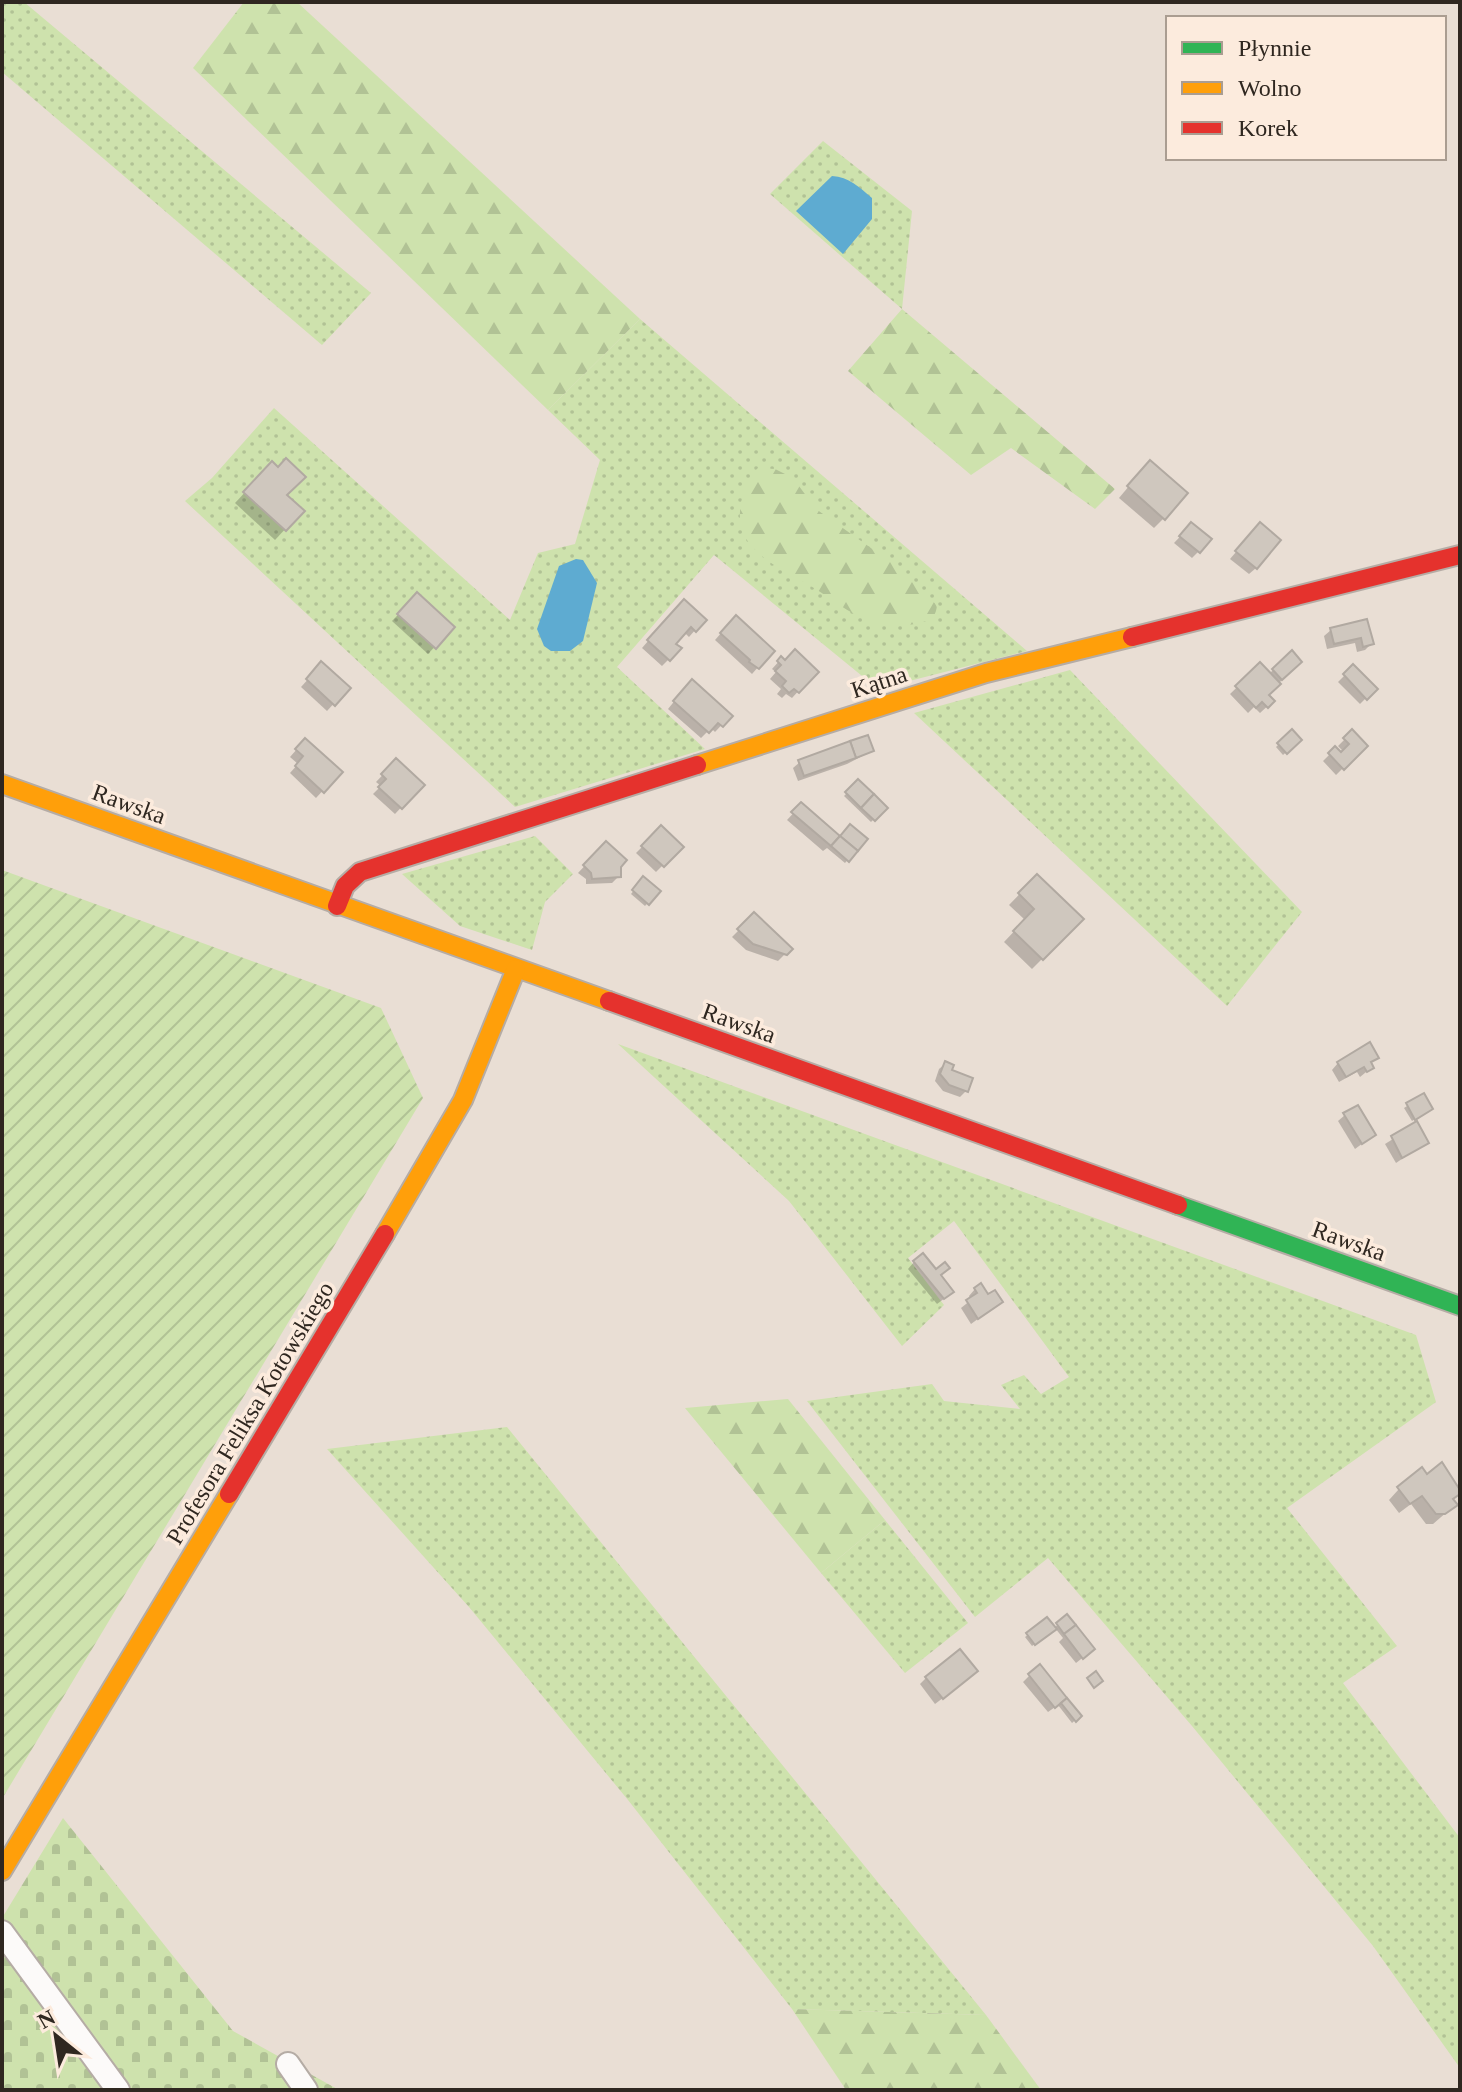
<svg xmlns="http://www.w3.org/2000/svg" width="1462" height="2092" font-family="Georgia,serif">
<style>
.grass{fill:url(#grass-dots)}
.forest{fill:url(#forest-firs)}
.cemetery{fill:url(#cemetery-stones)}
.garden{fill:url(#garden-furrows)}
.water{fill:#5eabd1}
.shadow{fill:#0003}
.building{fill:#cfc7be;stroke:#b1a9a1;stroke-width:2}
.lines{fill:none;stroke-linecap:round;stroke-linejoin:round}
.street-casing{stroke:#b5aca5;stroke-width:26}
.fast-casing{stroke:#b5aca5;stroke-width:22}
.slow-casing{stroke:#b5aca5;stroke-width:22}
.jam-casing{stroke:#b5aca5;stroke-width:22}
.street{stroke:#fcfaf9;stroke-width:22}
.fast{stroke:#30b455;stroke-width:18}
.slow{stroke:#ff9f0a;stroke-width:18}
.jam{stroke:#e5322d;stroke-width:18}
.labels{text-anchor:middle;stroke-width:7;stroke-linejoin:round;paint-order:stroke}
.street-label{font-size:24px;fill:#2f2720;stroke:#fcebdd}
</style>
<defs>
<pattern id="grass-dots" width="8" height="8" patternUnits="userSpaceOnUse" patternTransform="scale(2)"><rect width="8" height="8" fill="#cee2ad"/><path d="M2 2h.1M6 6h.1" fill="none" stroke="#b1c295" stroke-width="1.8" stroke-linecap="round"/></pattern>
<pattern id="forest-firs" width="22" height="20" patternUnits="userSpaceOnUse" patternTransform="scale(2)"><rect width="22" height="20" fill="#cee2ad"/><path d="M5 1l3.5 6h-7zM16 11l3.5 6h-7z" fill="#b1c295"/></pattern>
<pattern id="cemetery-stones" width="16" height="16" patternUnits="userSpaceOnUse" patternTransform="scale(2)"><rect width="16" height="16" fill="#cee2ad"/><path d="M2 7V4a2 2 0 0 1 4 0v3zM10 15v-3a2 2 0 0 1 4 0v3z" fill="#b1c295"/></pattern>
<pattern id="garden-furrows" width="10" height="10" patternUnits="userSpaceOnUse" patternTransform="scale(2)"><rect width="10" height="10" fill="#cee2ad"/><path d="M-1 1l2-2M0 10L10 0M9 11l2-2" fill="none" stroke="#b1c295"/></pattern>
</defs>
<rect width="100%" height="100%" fill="#e9ded4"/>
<g class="grass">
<polygon points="2,2 24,2 371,293 322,345 2,72"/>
<polygon points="823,141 912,211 902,309 770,194"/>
<polygon points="640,319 1027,651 878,689 714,555 617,667 705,749 515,807 185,501 212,478 274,408 510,620 538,553 575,544 600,460 548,410"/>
<polygon points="1070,670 1302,912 1227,1006 914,713"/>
<polygon points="535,836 573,874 545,902 532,950 460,926 402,874"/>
<polygon points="618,1044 1416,1335 1436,1402 1287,1508 1397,1646 1343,1683 1460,1838 1460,2068 1373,1946 1192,1726 1048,1558 975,1617 807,1401 932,1384 944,1401 1020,1409 1001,1385 1024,1375 1041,1394 1069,1377 954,1221 908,1258 944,1305 902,1346 789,1201"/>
<polygon points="507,1427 986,2015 792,2009 628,1800 469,1607 327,1449"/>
<polygon points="885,1520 968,1623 905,1673 821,1573"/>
</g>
<g class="forest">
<polygon points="244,2 297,2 640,319 548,410 193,68"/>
<polygon points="902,309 1115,489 1095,509 1011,448 971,475 848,371"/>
<path d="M758,468L775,469L793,478L816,509L892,563L937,605C936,615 933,619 923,622C907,627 883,626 868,620C848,613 832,599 814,588C791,574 760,562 745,537C738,525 739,508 743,495C746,485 750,475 758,468Z"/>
<polygon points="788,1399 885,1520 821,1573 685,1408"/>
<polygon points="792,2009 986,2015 1041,2090 846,2090"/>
</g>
<polygon class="cemetery" points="63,1818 233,2031 339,2090 2,2090 2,1918"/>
<polygon class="garden" points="2,870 381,1008 423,1098 2,1799"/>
<g class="water">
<path d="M832,176C849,177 859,187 872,198V219L843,254L796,211Z"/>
<polygon points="576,559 583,560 597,583 583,641 570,651 551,651 544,646 537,629 559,566"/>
</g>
<g class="shadow">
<polygon points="1140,473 1164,518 1154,528 1119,498"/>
<polygon points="262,474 302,511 275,540 235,503"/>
<polygon points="1192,524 1198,552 1192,558 1174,543"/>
<polygon points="1254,531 1256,568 1249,574 1230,559"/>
<polygon points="417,595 453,627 428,654 392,621"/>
<polygon points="677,608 704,620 689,637 684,632 673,644 679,649 662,666 642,648"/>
<polygon points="1366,621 1371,644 1365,650 1357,652 1355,643 1327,649 1324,636 1331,630"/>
<polygon points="729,624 772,651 752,674 715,640"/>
<polygon points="1291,653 1300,662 1267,695 1273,701 1260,713 1254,707 1248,713 1230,694 1260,665 1269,674"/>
<polygon points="781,659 816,672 792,698 786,694 782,698 777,694 781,689 770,679 776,672 772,669"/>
<polygon points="322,664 348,688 327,711 301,687"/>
<polygon points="1353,667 1375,689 1360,704 1338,682"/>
<polygon points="685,688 730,716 715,732 711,728 701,738 668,709"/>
<polygon points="1292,732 1300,740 1283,755 1276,747"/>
<polygon points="1352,732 1365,746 1336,775 1323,761 1335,749 1341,754 1344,752 1338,746"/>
<polygon points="305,740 340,772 316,798 290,773 298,764 290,757"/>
<polygon points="872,751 847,764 798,781 793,768 800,762"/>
<polygon points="396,761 422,785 395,814 373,794 381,786 376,782"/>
<polygon points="858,782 885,808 871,822 844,796"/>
<polygon points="801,805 840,839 865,839 845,863 827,848 823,851 787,820"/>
<polygon points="661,828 681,847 656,872 636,853"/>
<polygon points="606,843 619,876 612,883 586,884 586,879 578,873"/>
<polygon points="1037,876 1081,920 1032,969 1004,942 1025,920 1009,905"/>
<polygon points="643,879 658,891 645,906 631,894"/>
<polygon points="754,915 790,949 778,961 746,950 732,937"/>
<polygon points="1376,1057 1369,1064 1371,1068 1360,1077 1357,1072 1339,1082 1332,1070 1338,1063"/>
<polygon points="946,1063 966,1091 960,1097 943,1091 935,1081 939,1069"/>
<polygon points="1423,1096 1428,1111 1412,1121 1404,1108"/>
<polygon points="1345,1115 1374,1135 1355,1149 1338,1121"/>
<polygon points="1417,1124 1427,1142 1396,1163 1385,1144"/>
<polygon points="914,1262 939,1276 945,1298 937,1304 908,1269"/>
<polygon points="975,1289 1001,1302 971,1324 961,1308 971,1300 969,1296"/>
<polygon points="1399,1489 1451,1500 1455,1505 1433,1524 1426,1524 1411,1504 1399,1513 1389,1500"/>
<polygon points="1067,1617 1086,1655 1076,1663 1059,1642 1063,1638 1055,1628 1032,1646 1025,1637 1047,1620 1054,1628"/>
<polygon points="1029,1676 1080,1716 1072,1723 1058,1705 1048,1712 1023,1682"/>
<polygon points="926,1678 969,1678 935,1704 920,1684"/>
</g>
<g class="building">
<polygon points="286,458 306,477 287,495 305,511 286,531 243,492 272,461 278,467"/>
<polygon points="1150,460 1188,493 1165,520 1127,486"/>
<polygon points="1191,522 1212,539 1200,553 1179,536"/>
<polygon points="1260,522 1281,540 1257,569 1235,551"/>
<polygon points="417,592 455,627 436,649 397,614"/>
<polygon points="684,599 707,620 696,632 691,627 676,644 682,648 670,661 647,640"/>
<polygon points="736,615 775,651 759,669 749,662 750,660 720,633"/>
<polygon points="1367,619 1374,644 1363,647 1361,638 1334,644 1330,628"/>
<polygon points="795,649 819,672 799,693 794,689 789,693 782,686 786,681 775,671 781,665 777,661 781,656 785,660"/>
<polygon points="1292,650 1302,662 1282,680 1272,669"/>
<polygon points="321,661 351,688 335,706 306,679"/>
<polygon points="1260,662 1281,684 1269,695 1275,701 1268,708 1262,702 1256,708 1235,686"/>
<polygon points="1353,664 1378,689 1367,700 1343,674"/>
<polygon points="692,679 733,716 723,727 718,723 709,733 673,701"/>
<polygon points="1292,729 1302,740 1287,754 1277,743"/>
<polygon points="1352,729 1368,746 1344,770 1328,753 1335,746 1341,752 1349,744 1343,738"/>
<polygon points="868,735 874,751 856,758 850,741"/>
<polygon points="305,738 343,772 324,793 295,766 303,756 295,749"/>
<polygon points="850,741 856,758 804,776 798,760"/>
<polygon points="396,758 425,785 402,809 378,787 386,779 381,774"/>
<polygon points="858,779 874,794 861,808 845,792"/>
<polygon points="874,794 888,808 875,821 861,808"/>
<polygon points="801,802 840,836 831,846 791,812"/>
<polygon points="850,824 868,839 858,851 840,836"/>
<polygon points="661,825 684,847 664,867 641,846"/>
<polygon points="840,836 858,851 849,862 831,846"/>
<polygon points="606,841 627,860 621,867 621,877 592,879 591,873 583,865"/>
<polygon points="1037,874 1084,919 1043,960 1013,931 1034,909 1018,893"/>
<polygon points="643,876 661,891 649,905 632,890"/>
<polygon points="754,912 793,949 787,955 753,944 737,929"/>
<polygon points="1370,1042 1379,1058 1371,1062 1374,1068 1367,1072 1364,1067 1346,1077 1337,1062"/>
<polygon points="945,1061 954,1065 952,1070 973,1078 968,1092 949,1085 940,1074"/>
<polygon points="1424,1093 1433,1109 1415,1120 1406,1103"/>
<polygon points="1358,1105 1376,1135 1362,1144 1343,1113"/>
<polygon points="1417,1121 1429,1143 1402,1158 1391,1136"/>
<polygon points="923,1253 936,1269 945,1262 950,1268 941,1275 954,1292 944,1299 913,1261"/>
<polygon points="981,1283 988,1294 995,1290 1003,1302 978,1319 966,1300 977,1293 974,1288"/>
<polygon points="1442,1462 1460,1490 1460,1494 1453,1499 1458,1505 1445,1514 1436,1514 1422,1496 1410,1504 1397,1487 1422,1467 1427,1474"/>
<polygon points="1067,1614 1076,1625 1064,1634 1056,1623"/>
<polygon points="1047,1617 1057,1629 1035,1645 1026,1633"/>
<polygon points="1076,1625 1095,1649 1083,1659 1064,1634"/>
<polygon points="960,1649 978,1671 943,1699 925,1677"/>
<polygon points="1040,1664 1067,1698 1055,1708 1028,1674"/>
<polygon points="1096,1671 1103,1681 1094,1688 1087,1678"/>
<polygon points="1067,1698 1082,1716 1076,1722 1061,1703"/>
</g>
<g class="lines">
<defs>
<g id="street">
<polyline points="2,1932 118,2090"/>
<polyline points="288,2064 306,2090"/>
</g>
<polyline id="fast" points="1178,1205 1460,1306"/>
<g id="slow">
<polyline points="697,765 986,673 1132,637"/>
<polyline points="2,784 609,1001"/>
<polyline points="385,1234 463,1100 516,969"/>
<polyline points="2,1871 229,1494"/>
</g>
<g id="jam">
<polyline points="1132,637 1460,555"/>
<polyline points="337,906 345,886 360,872 697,765"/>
<polyline points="609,1001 1178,1205"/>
<polyline points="229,1494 385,1234"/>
</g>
</defs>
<use href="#street" class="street-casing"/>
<use href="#fast" class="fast-casing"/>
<use href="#slow" class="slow-casing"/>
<use href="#jam" class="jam-casing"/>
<use href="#street" class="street"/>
<use href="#fast" class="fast"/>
<use href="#slow" class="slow"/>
<use href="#jam" class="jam"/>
</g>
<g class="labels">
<g class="street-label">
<text transform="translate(879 682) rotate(-18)" y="8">Kątna</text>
<text transform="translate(129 804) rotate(20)" y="8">Rawska</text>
<text transform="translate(739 1023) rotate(20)" y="8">Rawska</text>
<text transform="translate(1349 1241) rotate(20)" y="8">Rawska</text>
<text transform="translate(250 1413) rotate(-59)" y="8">Profesora Feliksa Kotowskiego</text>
</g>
</g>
<rect width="1462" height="2092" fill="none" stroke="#2f2720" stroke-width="8"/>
<rect x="1166" y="16" width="280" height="144" fill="#fcebdd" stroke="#aa9d91" stroke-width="2"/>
<rect x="1182" y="42" width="40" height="12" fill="#30b455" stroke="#aa9d91" stroke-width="2"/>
<text x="1238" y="56" font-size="24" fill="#2f2720">Płynnie</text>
<rect x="1182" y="82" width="40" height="12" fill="#ff9f0a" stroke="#aa9d91" stroke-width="2"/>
<text x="1238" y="96" font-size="24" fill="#2f2720">Wolno</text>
<rect x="1182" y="122" width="40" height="12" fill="#e5322d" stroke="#aa9d91" stroke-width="2"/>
<text x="1238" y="136" font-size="24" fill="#2f2720">Korek</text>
<g transform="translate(56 2036) rotate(330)" stroke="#fcebdd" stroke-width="6" paint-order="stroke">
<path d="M0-6L14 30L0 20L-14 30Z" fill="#2f2720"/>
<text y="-12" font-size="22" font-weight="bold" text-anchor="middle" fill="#2f2720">N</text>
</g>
</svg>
